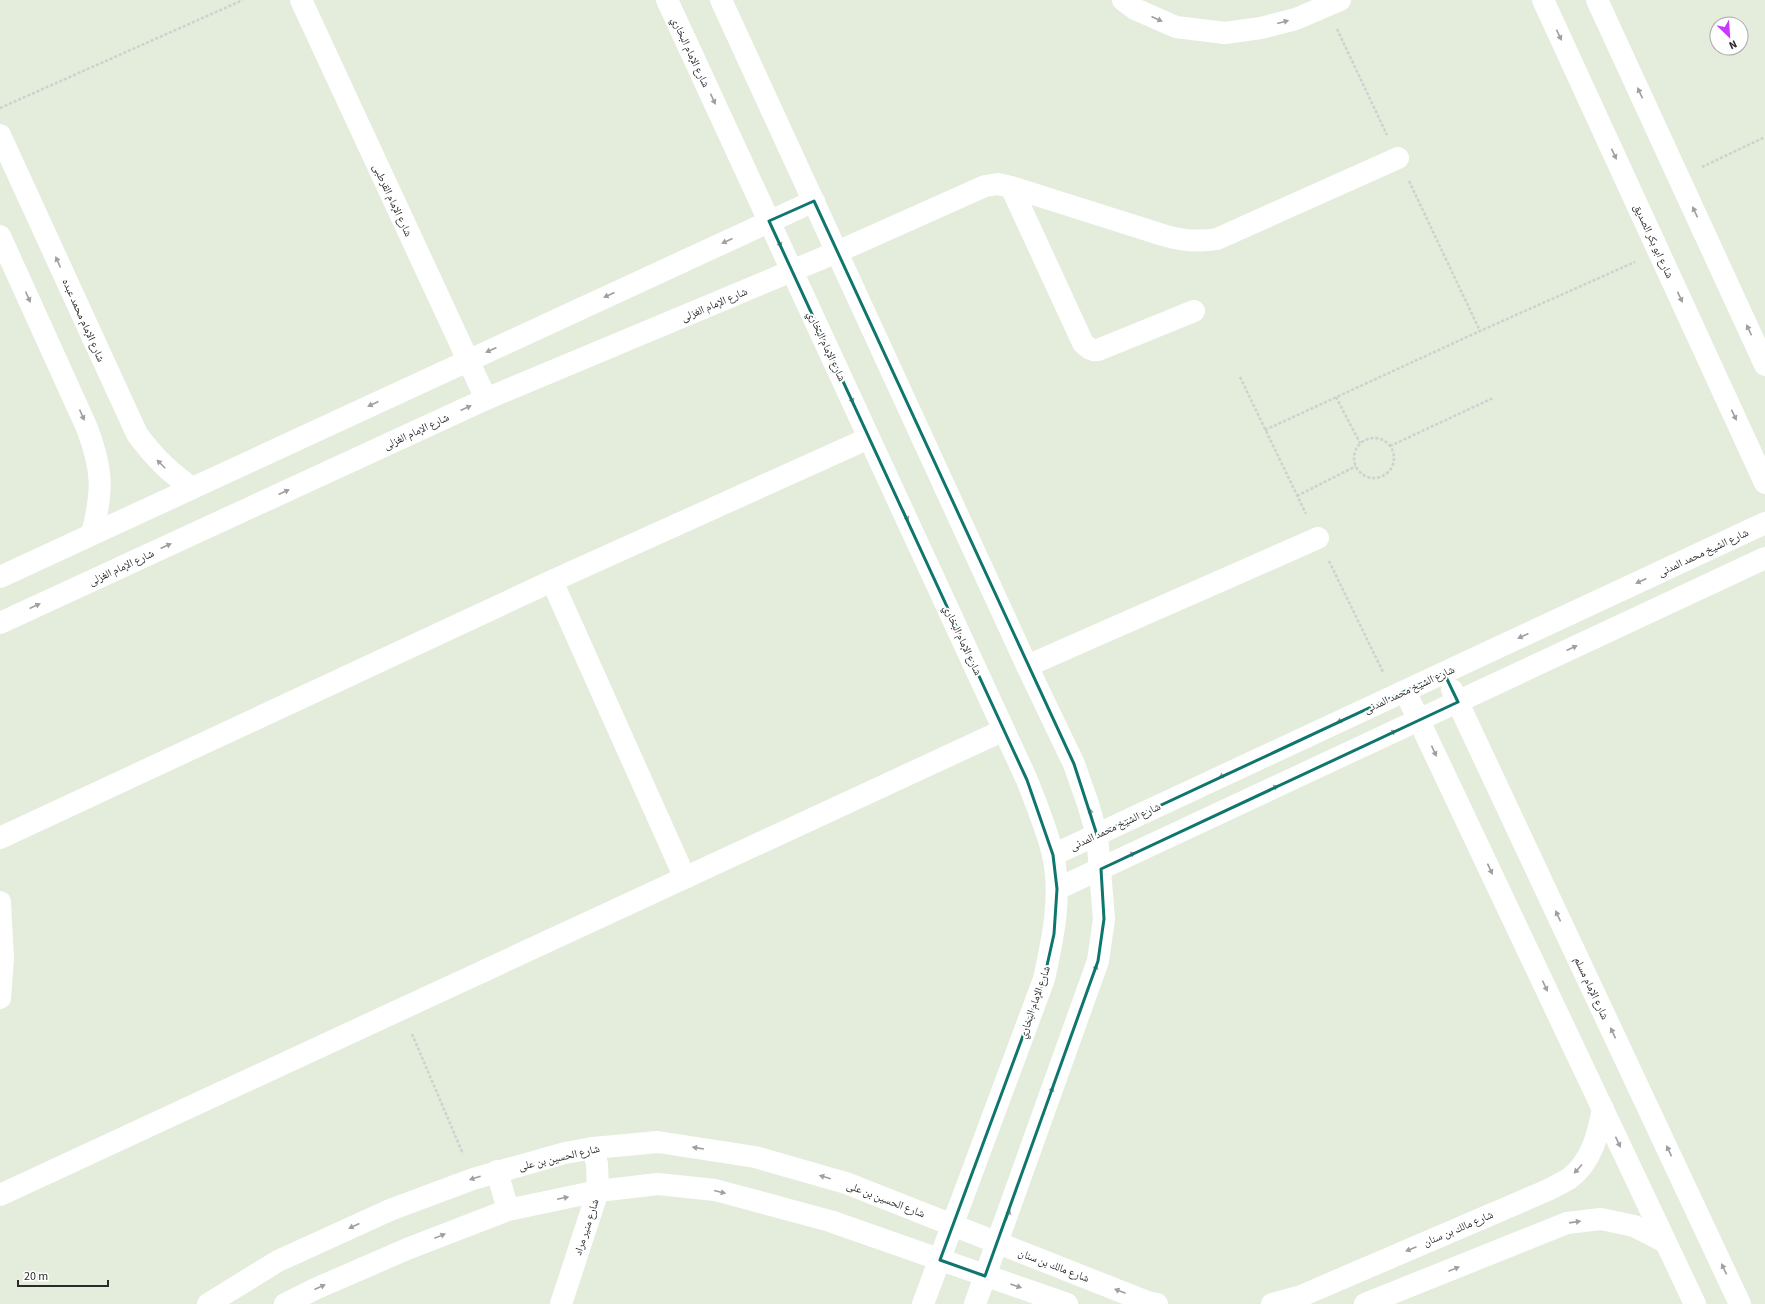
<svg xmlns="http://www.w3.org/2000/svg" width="1765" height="1304" font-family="'Source Sans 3','Noto Naskh Arabic',sans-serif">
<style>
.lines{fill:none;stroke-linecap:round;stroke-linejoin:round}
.path{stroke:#d0d0d0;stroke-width:2.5;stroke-dasharray:3 2;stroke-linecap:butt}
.minor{stroke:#fff;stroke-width:22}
.oneway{fill:#9f9f9f}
.marked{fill:none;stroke:#0f766e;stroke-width:3;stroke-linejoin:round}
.labels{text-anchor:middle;stroke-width:4;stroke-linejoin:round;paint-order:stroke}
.street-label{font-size:11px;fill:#2a2a2a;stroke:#fff}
</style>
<rect width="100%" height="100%" fill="#e4ecdb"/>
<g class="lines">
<g class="path">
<polyline points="1337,29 1387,135"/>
<polyline points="0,108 243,0"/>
<polyline points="1702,167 1765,137"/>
<polyline points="1409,181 1480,331"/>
<polyline points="1240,377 1306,514"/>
<polyline points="1336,397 1360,443"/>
<polyline points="1265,430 1480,331 1635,262"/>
<circle cx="1374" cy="458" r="20"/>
<polyline points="1390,446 1493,398"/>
<polyline points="1297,496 1356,466"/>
<polyline points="1329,561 1383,672"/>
<polyline points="412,1034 463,1154"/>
</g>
<g class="minor">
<polyline points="301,0 486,399"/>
<path d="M667,0L1027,780C1036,804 1047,829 1053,855C1062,896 1053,938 1044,979L923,1304"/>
<polyline points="721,0 1027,666 1074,764 1088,804 1097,835 1104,919 1098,961 975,1304"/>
<polyline points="1123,0 1135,9 1176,27 1225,33 1261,28 1296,19 1340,0"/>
<polyline points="1543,0 1765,483"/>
<polyline points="1597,0 1765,365"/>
<path d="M0,135L137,434C154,457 169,472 192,488"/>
<path d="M1011,187L1083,343C1088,348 1092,351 1098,350L1194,311"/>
<path d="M0,236L87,428C103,471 103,491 92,534"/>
<polyline points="0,577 814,201"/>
<polyline points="552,581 685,878"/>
<path d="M0,623L486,399L837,252L985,186L998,184L1011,187L1166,236C1184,241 1199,242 1217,239L1398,158"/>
<polyline points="1027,666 1318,538"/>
<polyline points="1452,690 1740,1304"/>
<polyline points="1405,691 1695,1304"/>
<polyline points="0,838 552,581 869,438"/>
<polyline points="1053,855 1765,523"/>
<polyline points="1057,889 1765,558"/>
<polyline points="0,902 3,959 0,998"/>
<polyline points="497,1171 508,1210"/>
<polyline points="0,1195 1004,730"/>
<polyline points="208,1304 278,1261 390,1210 473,1179 565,1153 593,1148 658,1142 755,1157 846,1183 1150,1303 1157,1304"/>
<polyline points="285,1304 315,1289 407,1249 508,1210 598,1191 658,1184 715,1190 830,1221 1067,1304"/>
<polyline points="561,1304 598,1191 597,1164 593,1148"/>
<path d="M1272,1304L1301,1296L1548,1190C1555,1186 1564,1182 1570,1178C1592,1161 1598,1134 1603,1109"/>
<polyline points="1365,1304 1567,1223 1601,1219 1634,1226 1665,1242"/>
</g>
</g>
<defs><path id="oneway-solid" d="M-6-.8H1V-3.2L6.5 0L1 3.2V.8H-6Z"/></defs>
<g class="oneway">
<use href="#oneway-solid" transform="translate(1157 19) rotate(24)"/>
<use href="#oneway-solid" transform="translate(1283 22) rotate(-15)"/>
<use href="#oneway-solid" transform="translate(1559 35) rotate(65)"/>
<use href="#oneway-solid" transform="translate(1640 93) rotate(-115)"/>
<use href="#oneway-solid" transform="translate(713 99) rotate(65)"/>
<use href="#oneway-solid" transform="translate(1614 154) rotate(65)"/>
<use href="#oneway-solid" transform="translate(1695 212) rotate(-115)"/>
<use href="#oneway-solid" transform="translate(727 241) rotate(155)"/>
<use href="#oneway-solid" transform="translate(779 242) rotate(65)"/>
<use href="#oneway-solid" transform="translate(58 262) rotate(-114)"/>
<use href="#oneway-solid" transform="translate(609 295) rotate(155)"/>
<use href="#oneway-solid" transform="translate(28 297) rotate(66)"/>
<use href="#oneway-solid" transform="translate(1680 297) rotate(65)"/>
<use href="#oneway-solid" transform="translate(1749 330) rotate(-115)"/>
<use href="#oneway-solid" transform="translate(491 350) rotate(155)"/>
<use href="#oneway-solid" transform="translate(851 398) rotate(65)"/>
<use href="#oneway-solid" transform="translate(373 404) rotate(155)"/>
<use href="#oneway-solid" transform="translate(466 408) rotate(-25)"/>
<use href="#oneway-solid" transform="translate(82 415) rotate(66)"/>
<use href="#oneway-solid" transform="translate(1734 415) rotate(65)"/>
<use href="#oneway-solid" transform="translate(161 464) rotate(-135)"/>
<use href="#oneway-solid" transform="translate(284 492) rotate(-25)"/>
<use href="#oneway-solid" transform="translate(906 516) rotate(65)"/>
<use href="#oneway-solid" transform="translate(166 546) rotate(-25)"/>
<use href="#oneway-solid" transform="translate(1641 581) rotate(155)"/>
<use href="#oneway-solid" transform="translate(35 606) rotate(-25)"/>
<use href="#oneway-solid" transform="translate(1523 636) rotate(155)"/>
<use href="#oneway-solid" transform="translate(1572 648) rotate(-25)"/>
<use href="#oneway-solid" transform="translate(1342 720) rotate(155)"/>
<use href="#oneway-solid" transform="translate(1391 733) rotate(-25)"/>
<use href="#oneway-solid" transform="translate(1434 751) rotate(65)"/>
<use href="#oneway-solid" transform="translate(1224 775) rotate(155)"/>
<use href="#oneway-solid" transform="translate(1273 788) rotate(-25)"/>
<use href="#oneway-solid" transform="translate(1091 814) rotate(-105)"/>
<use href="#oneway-solid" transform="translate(1130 855) rotate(-25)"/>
<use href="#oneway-solid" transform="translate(1490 869) rotate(65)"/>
<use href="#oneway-solid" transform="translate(1558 916) rotate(-115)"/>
<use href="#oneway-solid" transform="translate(1095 970) rotate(-71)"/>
<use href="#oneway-solid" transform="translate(1545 986) rotate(65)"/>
<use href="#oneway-solid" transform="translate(1613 1033) rotate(-115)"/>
<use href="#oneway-solid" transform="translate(1051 1092) rotate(-70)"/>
<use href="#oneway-solid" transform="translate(1618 1142) rotate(65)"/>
<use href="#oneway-solid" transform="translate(698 1148) rotate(-171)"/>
<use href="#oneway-solid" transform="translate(1669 1151) rotate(-115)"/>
<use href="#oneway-solid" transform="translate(1578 1169) rotate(132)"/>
<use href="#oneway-solid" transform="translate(825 1177) rotate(-164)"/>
<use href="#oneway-solid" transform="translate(475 1178) rotate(162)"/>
<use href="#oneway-solid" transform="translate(720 1192) rotate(14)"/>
<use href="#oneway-solid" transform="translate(563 1198) rotate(-12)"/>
<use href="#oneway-solid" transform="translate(1008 1215) rotate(-70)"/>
<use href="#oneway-solid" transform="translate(1575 1222) rotate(-8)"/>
<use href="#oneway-solid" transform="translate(354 1226) rotate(155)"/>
<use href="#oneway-solid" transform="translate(440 1236) rotate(-22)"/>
<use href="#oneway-solid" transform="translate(1411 1249) rotate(157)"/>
<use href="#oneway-solid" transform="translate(1454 1269) rotate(-22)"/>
<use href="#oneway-solid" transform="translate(1724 1269) rotate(-115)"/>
<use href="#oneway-solid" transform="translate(1016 1286) rotate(19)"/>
<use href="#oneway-solid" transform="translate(320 1287) rotate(-24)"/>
<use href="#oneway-solid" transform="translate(1120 1291) rotate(-159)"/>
</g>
<path class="marked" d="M814,201L1074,764L1097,835L1444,673L1458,702L1101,869L1104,919L1098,961L985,1276L940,1260L1044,979L1054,934L1057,889L1053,855L1027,780L769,221Z"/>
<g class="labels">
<g class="street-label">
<text transform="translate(691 52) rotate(65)" y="4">شارع الإمام البخاري</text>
<text transform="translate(393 200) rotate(65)" y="4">شارع الإمام القرطبى</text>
<text transform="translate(1654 241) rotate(65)" y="4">شارع ابو بكر الصديق</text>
<text transform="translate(714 304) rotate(-23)" y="4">شارع الإمام الغزلى</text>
<text transform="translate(84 320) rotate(66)" y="4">شارع الإمام محمد عبده</text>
<text transform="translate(827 346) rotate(65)" y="4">شارع الإمام البخاري</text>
<text transform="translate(416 431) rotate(-25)" y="4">شارع الإمام الغزلى</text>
<text transform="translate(1703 552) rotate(-25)" y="4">شارع الشيخ محمد المدنى</text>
<text transform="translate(121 567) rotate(-25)" y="4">شارع الإمام الغزلى</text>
<text transform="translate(963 640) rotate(65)" y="4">شارع الإمام البخاري</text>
<text transform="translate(1409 689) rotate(-25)" y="4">شارع الشيخ محمد المدنى</text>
<text transform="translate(1115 826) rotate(-25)" y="4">شارع الشيخ محمد المدنى</text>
<text transform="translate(1592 988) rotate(65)" y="4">شارع الإمام مسلم</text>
<text transform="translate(1034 1002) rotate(-71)" y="4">شارع الإمام البخاري</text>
<text transform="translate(559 1157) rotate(-13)" y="4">شارع الحسين بن على</text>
<text transform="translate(886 1199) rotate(21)" y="4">شارع الحسين بن على</text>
<text transform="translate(586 1227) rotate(-72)" y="4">شارع منير مراد</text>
<text transform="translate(1458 1228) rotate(-23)" y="4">شارع مالك بن سنان</text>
<text transform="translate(1054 1265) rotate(21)" y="4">شارع مالك بن سنان</text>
</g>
</g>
<g transform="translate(1729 36) rotate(155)"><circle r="19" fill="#ffffff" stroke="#aaaaaa"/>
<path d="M0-3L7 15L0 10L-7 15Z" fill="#ca37fe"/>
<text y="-6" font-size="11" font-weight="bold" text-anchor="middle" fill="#2a2a2a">N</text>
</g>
<path d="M18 1280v6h90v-6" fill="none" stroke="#2a2a2a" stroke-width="2"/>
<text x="24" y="1280" font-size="12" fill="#2a2a2a" stroke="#ffffff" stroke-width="3" paint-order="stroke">20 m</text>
</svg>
